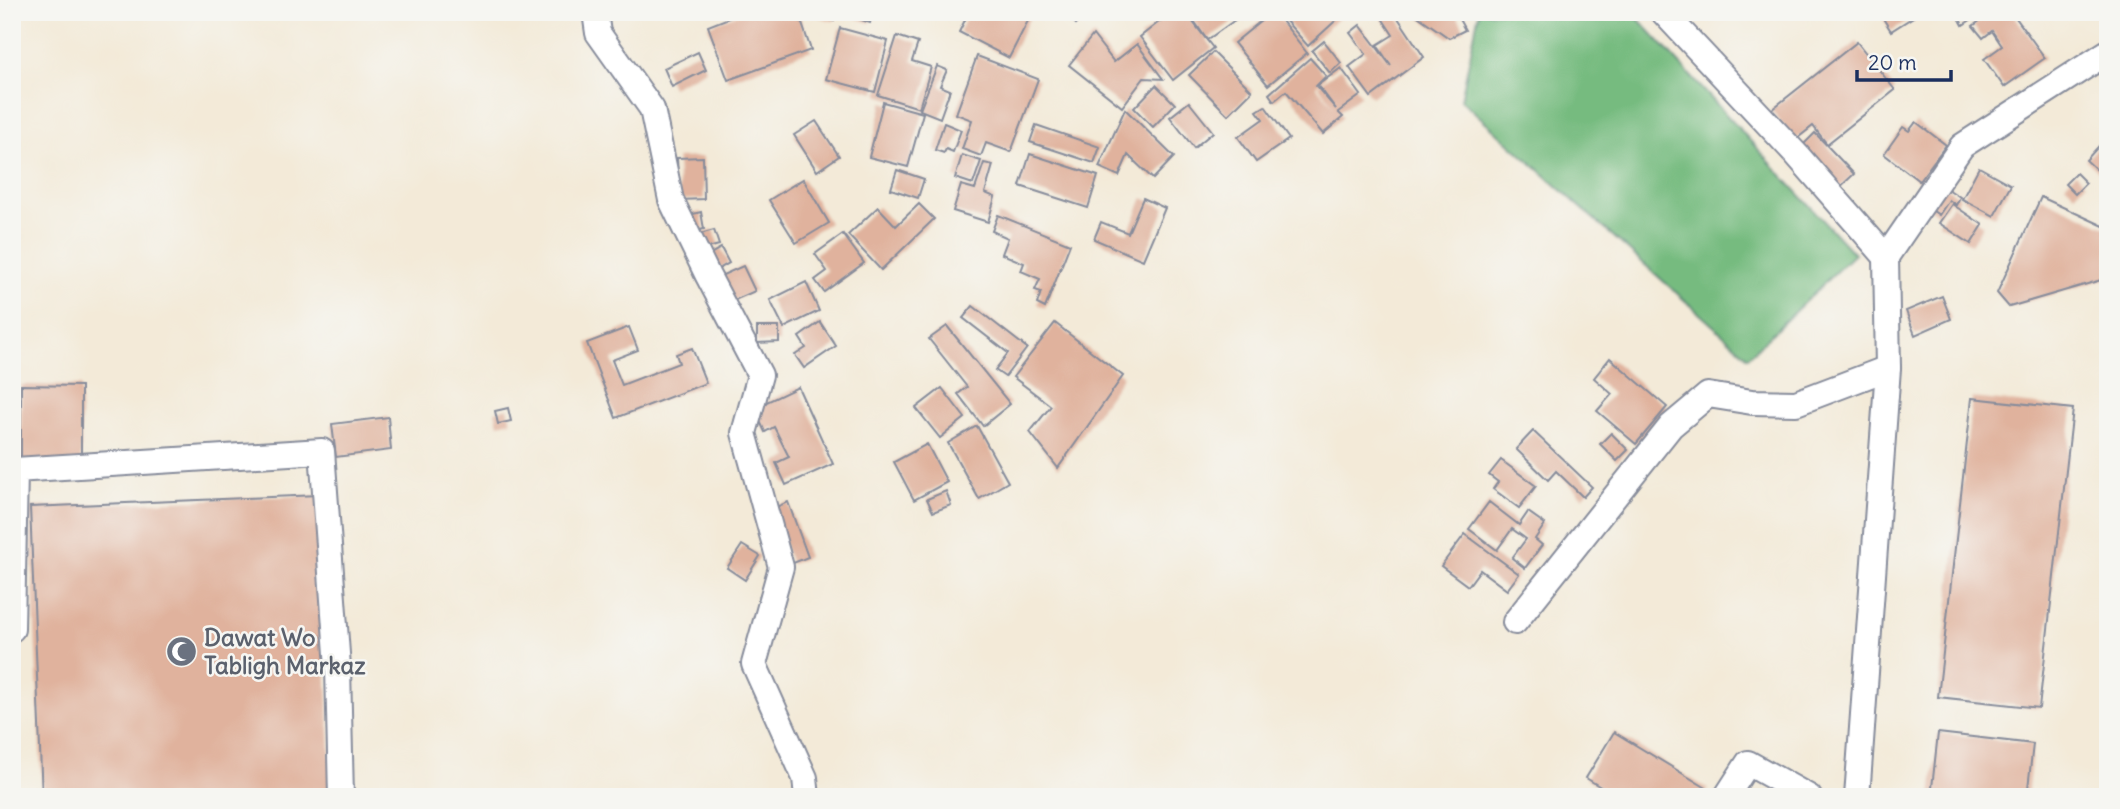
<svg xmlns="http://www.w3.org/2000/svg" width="2120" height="809" font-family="Delius,sans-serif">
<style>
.forest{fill:#76bb7f;stroke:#48756e;stroke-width:2}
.building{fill:#e0b29d}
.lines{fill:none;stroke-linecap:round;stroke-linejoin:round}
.minor-casing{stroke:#878c9b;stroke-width:28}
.minor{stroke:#fff;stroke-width:24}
.labels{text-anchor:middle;stroke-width:5;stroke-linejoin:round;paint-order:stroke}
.worship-label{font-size:24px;font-weight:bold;fill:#5b616d;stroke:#f6f6f2;text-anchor:start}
</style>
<rect width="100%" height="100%" fill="#f6f6f2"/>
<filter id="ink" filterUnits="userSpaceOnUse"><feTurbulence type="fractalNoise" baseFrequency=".0143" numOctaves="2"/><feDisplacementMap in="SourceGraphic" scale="14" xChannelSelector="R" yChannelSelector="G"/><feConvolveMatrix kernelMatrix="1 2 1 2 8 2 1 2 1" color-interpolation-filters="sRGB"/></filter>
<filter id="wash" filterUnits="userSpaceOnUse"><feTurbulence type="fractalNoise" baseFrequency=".00686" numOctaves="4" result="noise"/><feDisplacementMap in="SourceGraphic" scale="28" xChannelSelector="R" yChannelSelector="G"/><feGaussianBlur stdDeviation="1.57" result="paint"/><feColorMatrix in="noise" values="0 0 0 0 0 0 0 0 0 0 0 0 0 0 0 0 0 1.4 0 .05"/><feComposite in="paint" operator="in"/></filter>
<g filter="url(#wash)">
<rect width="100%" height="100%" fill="#f3ead8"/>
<polygon class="forest" points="1479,12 1632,12 1854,254 1748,357 1461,100"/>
<g id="blocks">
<g class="building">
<polygon points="744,12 798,12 811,50 728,80 708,26"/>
<polygon points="813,12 837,12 834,21 812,15"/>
<polygon points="839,12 873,12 870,23"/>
<polygon points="969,12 1025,12 1031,15 1009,58 959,32"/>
<polygon points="1064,12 1088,12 1076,24"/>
<polygon points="1160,12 1185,12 1213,48 1173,80 1140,37 1164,18"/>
<polygon points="1188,12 1246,12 1207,40"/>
<polygon points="1272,12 1275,12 1307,53 1268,85 1234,43"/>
<polygon points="1278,12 1345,12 1308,46"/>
<polygon points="1378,12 1394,12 1424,57 1371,97 1349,67 1366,54 1350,33 1360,25 1391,66 1377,45 1393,35"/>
<polygon points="1412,12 1455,12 1465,30 1449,38"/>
<polygon points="1879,12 1921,12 1891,31"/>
<polygon points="1956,12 1976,12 1978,15 1963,25"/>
<polygon points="1981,12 2017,12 2014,15 2045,58 2004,87 1984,59 2002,46 1992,31 1983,38 1973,26 1985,17"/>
<polygon points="840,28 888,41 875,92 826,79"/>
<polygon points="1093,35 1114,62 1137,44 1163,79 1144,78 1122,107 1069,65"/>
<polygon points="897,36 918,43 912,61 931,67 919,108 878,95"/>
<polygon points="1324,41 1341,63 1330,73 1312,51"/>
<polygon points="1857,42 1895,90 1827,144 1813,126 1795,140 1771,110"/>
<polygon points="698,52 706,70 672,87 664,68"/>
<polygon points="1213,52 1252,91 1228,115 1189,75"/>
<polygon points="977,56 1038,79 1011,152 986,143 981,156 962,149 972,120 956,114"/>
<polygon points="1310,58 1326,76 1316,86 1336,109 1318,85 1341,68 1361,95 1338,112 1343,117 1323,134 1286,91 1274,101 1269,94"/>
<polygon points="937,66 947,70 940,86 950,90 940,118 920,110"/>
<polygon points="1156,85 1175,104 1153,127 1134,108"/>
<polygon points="883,102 923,113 908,167 869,157"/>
<polygon points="1189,102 1213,132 1194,148 1170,117"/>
<polygon points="1265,106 1289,139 1256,162 1238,137 1263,119 1257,111"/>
<polygon points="1125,109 1174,157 1153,179 1128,155 1119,176 1099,167"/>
<polygon points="816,121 839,156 817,171 794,135"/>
<polygon points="1916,122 1946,145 1919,181 1884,154 1903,127 1909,131"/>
<polygon points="944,123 961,130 953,152 946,149 944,153 935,150"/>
<polygon points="1036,125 1100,147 1094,163 1030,142"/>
<polygon points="1815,133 1854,174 1838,189 1800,148"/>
<polygon points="2108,136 2108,180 2086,160"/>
<polygon points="1030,154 1098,176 1088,208 1020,186"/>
<polygon points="962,155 981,161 973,184 955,178"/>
<polygon points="703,157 704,199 679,200 677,158"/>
<polygon points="984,163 993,165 985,193 995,197 988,222 953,211 961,185 975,189"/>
<polygon points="1979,167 2011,185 1994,216 1962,199"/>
<polygon points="897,170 924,179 918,198 891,189"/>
<polygon points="2076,173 2086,183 2075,194 2065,184"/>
<polygon points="803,179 829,223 796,243 769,200"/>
<polygon points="1940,184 1960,197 1956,205 1949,200 1939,215 1926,206"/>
<polygon points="2041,197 2108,228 2108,278 2009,307 1997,293"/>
<polygon points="1143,198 1165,208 1143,260 1094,239 1101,222 1128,233"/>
<polygon points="919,204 934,219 881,270 848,235 878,207 896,226"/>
<polygon points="1952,204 1983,225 1971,244 1939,223"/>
<polygon points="701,212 704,229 689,233 685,216"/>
<polygon points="998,215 1070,244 1045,308 1037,304 1041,292 1035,290 1040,279 1021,271 1024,263 1002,254 1008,238 992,231"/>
<polygon points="714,230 719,245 697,251 693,236"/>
<polygon points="843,234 864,263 824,292 815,280 827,271 815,254"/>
<polygon points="721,248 729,263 715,271 707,256"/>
<polygon points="743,266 755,291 728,303 716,278"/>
<polygon points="806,282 819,311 784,328 770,300"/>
<polygon points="1942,296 1951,319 1915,335 1906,311"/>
<polygon points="973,306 1027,348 1005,377 995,370 1008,353 963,318"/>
<polygon points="820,322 836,346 804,368 795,355 806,348 799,337"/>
<polygon points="1055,323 1123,376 1058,468 1030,432 1051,406 1013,377"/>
<polygon points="947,326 1010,404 983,426 958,394 967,387 929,339"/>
<polygon points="629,327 638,350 612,360 622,385 679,363 676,354 692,348 706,383 616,418 587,343"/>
<polygon points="757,327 779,327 779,342 757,343"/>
<polygon points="1610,358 1667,407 1636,444 1597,411 1612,394 1594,378"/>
<polygon points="21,385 81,386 81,464 21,464"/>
<polygon points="798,387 833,464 786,485 776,463 789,457 774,427 765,432 754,408"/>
<polygon points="942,388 965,418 940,438 916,408"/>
<polygon points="1972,398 2073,409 2039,708 1938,697"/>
<polygon points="508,408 511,421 498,424 495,411"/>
<polygon points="388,417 391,450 336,457 332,424"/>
<polygon points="977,426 1008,482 979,499 948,443"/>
<polygon points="1533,431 1592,487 1583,497 1556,471 1548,480 1516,449"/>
<polygon points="1611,433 1628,450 1617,461 1600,444"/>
<polygon points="927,444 947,482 914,500 894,462"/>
<polygon points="1501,460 1536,486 1519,508 1493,489 1498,482 1489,475"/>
<polygon points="946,491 951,505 933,512 927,499"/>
<polygon points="319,495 332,797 42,797 30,507"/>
<polygon points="788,502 808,557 791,564 771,509"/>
<polygon points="1489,502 1519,525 1528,512 1545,524 1535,539 1542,545 1525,568 1512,558 1526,539 1512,529 1497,550 1469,529"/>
<polygon points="1465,534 1519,574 1507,590 1480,570 1468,586 1441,566"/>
<polygon points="742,545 760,556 745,580 727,568"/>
<polygon points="1614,732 1708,789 1703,797 1617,797 1586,778"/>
<polygon points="1938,733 2033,744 2027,797 1931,797"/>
</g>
</g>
</g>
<g filter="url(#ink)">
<use href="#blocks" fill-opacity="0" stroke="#878c9b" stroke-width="2"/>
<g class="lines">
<defs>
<g id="minor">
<polyline points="595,12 598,33 652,109 671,200 708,276 760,375 744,433 781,567 754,664 805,778 807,797"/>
<polyline points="1663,12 1797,155 1886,257"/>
<polyline points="1515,622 1671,426 1708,395 1752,402 1796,403 1888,368"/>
<polyline points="12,629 15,470 322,451 338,667 341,797"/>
<polyline points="1726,797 1748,763 1809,797"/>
<polyline points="1857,797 1888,368 1886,257 1962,146 2108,52"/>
</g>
</defs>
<use href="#minor" class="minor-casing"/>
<use href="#minor" class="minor"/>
</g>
</g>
<defs>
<symbol id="mosque-disc" viewBox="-11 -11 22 22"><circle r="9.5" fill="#6b7280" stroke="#f6f6f2"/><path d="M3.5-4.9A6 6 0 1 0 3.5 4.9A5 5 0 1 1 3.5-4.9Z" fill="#fff"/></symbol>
</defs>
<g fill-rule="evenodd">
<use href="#mosque-disc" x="164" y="634" width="35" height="35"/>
</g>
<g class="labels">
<g class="worship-label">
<text x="204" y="646">Dawat Wo<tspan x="204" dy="28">Tabligh Markaz</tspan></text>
</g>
</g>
<rect width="2120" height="809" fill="none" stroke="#f6f6f2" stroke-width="42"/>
<path d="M1857 70v10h94v-10" fill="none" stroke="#1b2f5e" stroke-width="3.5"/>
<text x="1868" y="70" font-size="21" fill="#1b2f5e" stroke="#f6f6f2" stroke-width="5" paint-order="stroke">20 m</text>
</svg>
